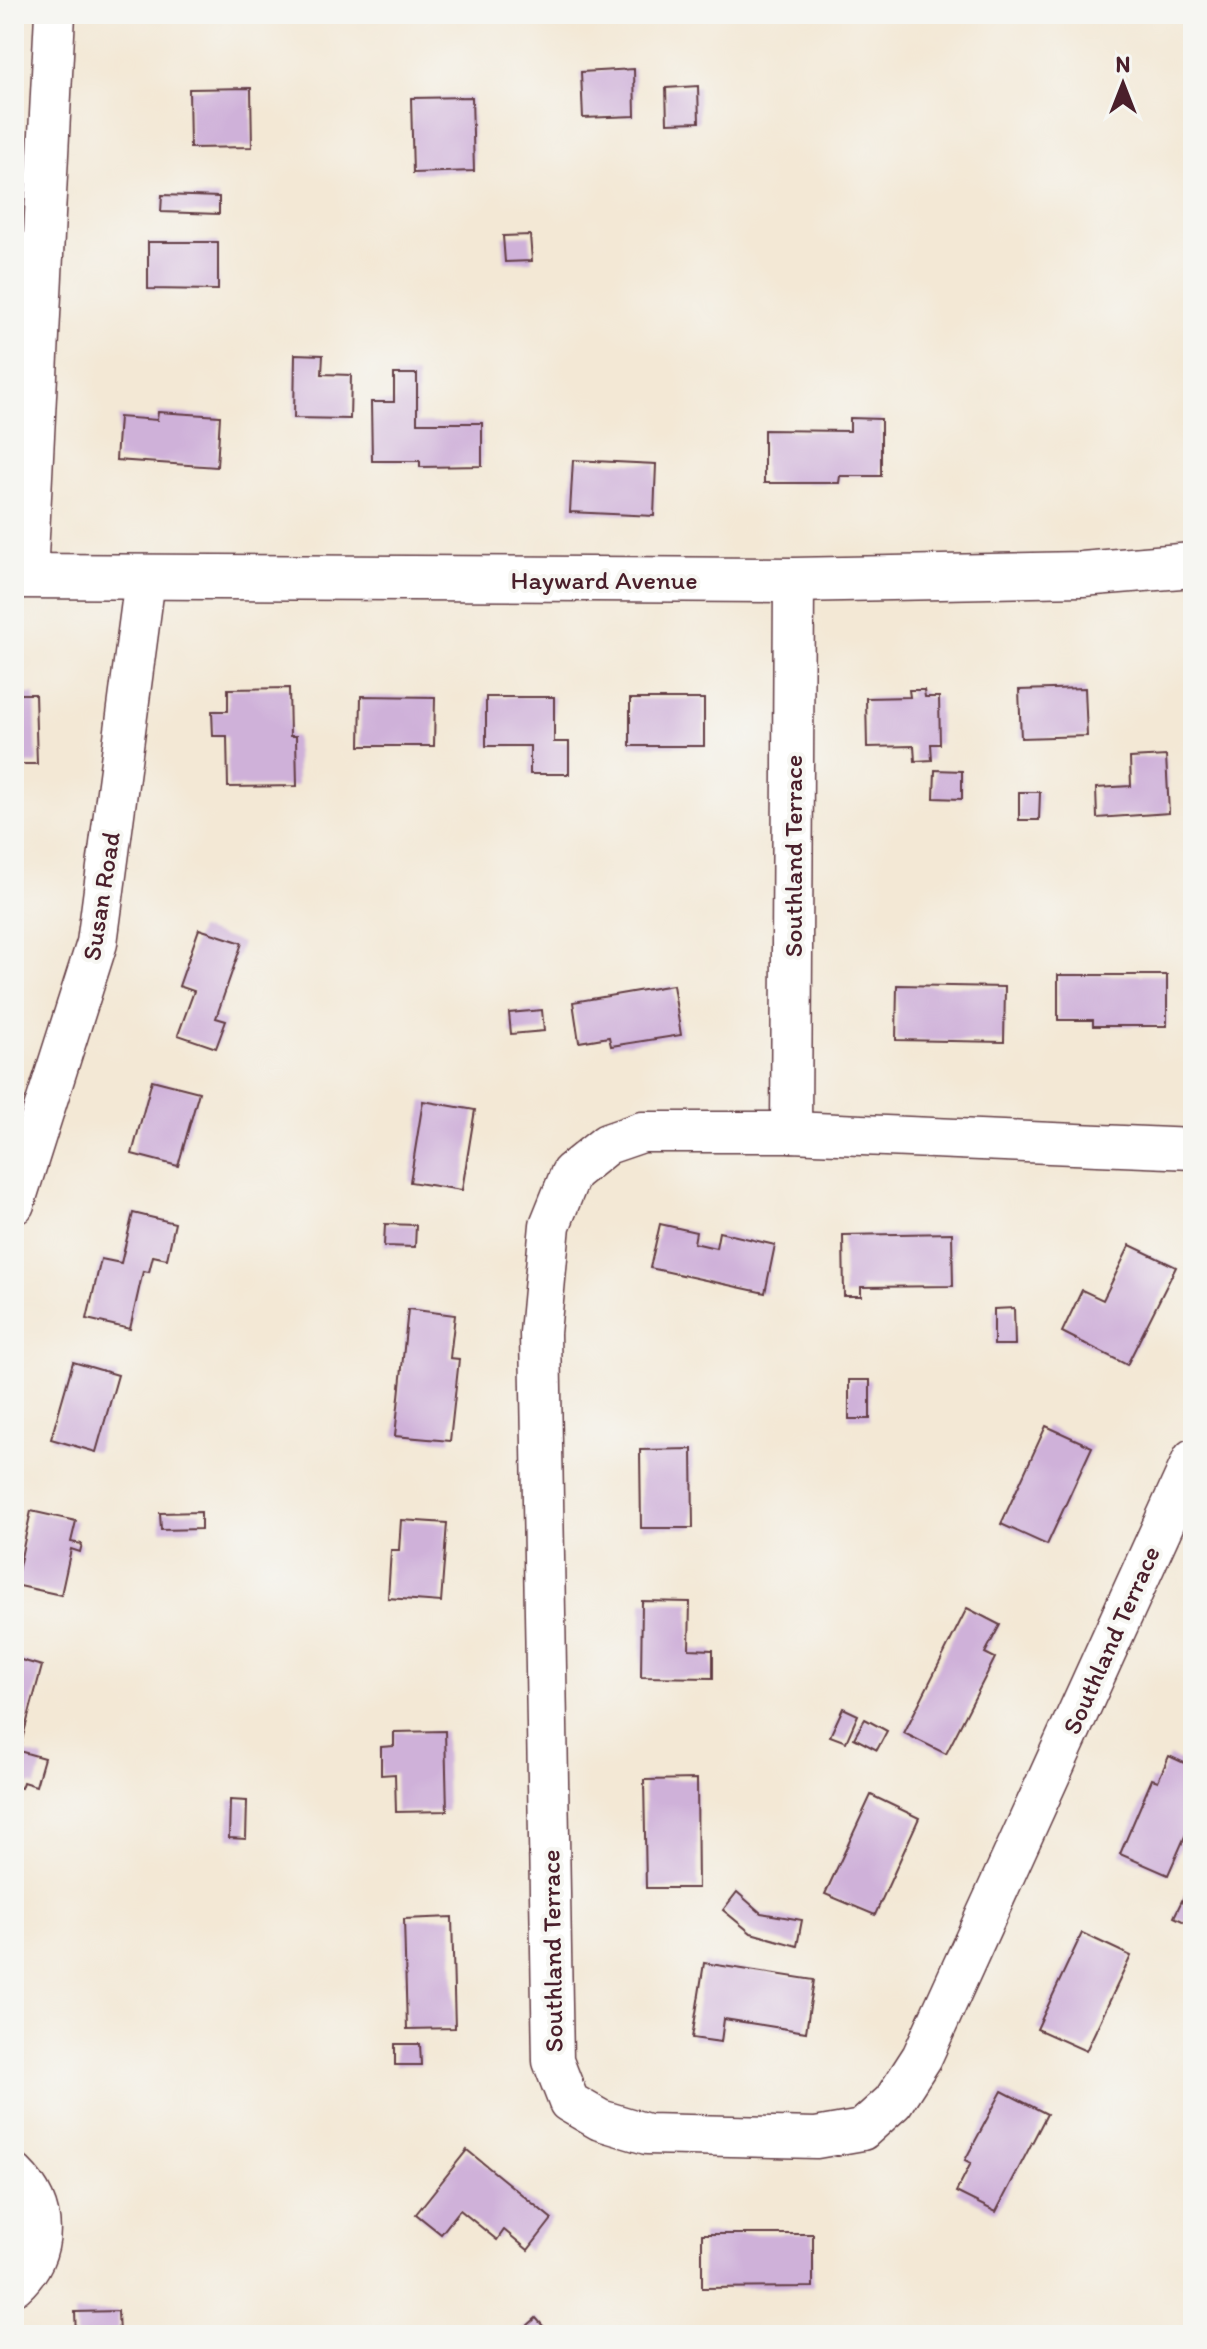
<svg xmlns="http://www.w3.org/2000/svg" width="1207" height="2349" font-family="Itim,sans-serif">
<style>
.building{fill:#cfb1d9}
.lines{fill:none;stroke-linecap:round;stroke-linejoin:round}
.minor-casing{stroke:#633d44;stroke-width:43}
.major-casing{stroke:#633d44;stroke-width:47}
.minor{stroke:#fff;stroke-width:40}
.major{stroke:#fff;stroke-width:44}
.labels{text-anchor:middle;stroke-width:8;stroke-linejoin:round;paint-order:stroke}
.street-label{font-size:26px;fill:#4a1f2b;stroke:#f6f6f2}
</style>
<rect width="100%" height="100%" fill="#f6f6f2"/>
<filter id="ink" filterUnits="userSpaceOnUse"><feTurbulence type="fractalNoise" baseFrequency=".0125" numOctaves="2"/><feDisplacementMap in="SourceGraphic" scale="16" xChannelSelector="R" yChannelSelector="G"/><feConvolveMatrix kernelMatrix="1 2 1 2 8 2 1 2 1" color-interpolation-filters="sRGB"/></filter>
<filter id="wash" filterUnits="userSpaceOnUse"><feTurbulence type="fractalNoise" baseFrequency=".006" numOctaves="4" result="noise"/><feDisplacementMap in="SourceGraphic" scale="32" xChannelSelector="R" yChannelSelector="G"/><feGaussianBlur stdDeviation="1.8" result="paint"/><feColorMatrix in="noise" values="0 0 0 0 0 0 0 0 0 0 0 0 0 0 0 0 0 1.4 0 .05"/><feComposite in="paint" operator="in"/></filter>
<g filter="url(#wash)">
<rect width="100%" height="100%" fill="#f3e8d5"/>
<g id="blocks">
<g class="building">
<polygon points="634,69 635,116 583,118 581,72"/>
<polygon points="698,86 699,122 667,123 666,88"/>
<polygon points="251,88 252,147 190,148 189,89"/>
<polygon points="472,97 474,171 413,173 411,98"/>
<polygon points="162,195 219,197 219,214 161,212"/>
<polygon points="530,235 532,261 505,262 503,236"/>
<polygon points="148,242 218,242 218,290 148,289"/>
<polygon points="295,354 323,355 322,374 351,375 350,419 294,418"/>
<polygon points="394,374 417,374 417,423 482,423 482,466 420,467 420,461 372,461 371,402 394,402"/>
<polygon points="158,412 220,416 217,467 116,460 119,417 157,420"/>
<polygon points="850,418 881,419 881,476 840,476 839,483 764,483 764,430 850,431"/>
<polygon points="573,460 656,464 654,516 570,512"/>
<polygon points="289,688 290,736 296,736 297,786 228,787 227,736 213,736 212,711 228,711 228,689"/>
<polygon points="1085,688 1087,736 1021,738 1019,690"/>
<polygon points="909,690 924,690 925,697 939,697 940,744 931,744 932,760 915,761 914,746 867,747 866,698 910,697"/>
<polygon points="14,694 35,694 37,764 14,764"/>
<polygon points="361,696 435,697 434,746 360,746"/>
<polygon points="486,697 554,697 554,742 569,742 569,774 530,774 530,746 486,746"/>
<rect x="630" y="699" width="74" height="47"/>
<polygon points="1166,756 1169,813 1097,818 1096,788 1131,786 1130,758"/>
<polygon points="935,770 962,771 962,799 934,798"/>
<polygon points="1019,792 1040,792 1039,820 1019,820"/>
<polygon points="199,929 242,943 216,1018 226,1021 216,1048 178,1035 194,991 179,986"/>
<polygon points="1058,975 1167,975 1167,1026 1093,1026 1093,1020 1058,1020"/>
<polygon points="673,985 681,1035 611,1046 609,1037 579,1042 573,1002"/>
<polygon points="897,985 1005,987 1004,1042 896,1040"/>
<polygon points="542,1010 544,1031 511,1034 509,1013"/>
<polygon points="152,1080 199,1092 178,1166 132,1154"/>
<polygon points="423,1101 475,1110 462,1190 410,1182"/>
<polygon points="133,1213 175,1223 167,1259 153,1256 149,1272 143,1271 130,1329 87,1319 101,1259 121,1263"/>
<polygon points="385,1224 416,1225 415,1247 384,1246"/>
<polygon points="660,1224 696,1232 694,1243 716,1248 719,1232 775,1245 765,1293 650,1268"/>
<polygon points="952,1233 953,1286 861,1287 861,1296 844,1296 843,1235"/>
<polygon points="1130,1245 1176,1267 1127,1365 1062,1332 1082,1290 1103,1300"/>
<polygon points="1014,1308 1015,1345 994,1345 994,1309"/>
<polygon points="408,1309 455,1315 450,1358 459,1359 450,1441 395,1436"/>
<polygon points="73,1362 118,1375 96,1452 51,1439"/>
<rect x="849" y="1380" width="21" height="39"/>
<polygon points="1046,1426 1092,1447 1047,1545 1001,1524"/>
<polygon points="692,1449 693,1528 641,1528 640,1450"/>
<polygon points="31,1511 76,1521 71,1542 82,1544 80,1552 71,1549 61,1595 15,1585"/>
<polygon points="201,1512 201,1529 161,1530 160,1513"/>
<polygon points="401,1520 447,1523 441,1602 388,1598 391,1550 399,1550"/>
<polygon points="642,1601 690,1602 689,1649 713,1650 713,1678 641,1677"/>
<polygon points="967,1608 1000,1625 985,1653 995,1658 946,1754 904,1733"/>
<polygon points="14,1658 42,1666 19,1751 44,1758 36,1786 23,1782 21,1788 14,1786"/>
<polygon points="843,1708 858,1715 846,1742 830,1736"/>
<polygon points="865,1719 887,1731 877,1750 854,1738"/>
<polygon points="445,1731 447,1811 396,1812 395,1774 381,1775 381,1747 394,1746 394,1732"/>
<polygon points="1169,1756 1193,1767 1193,1818 1168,1875 1120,1854 1152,1779 1158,1781"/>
<polygon points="697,1779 698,1888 646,1888 644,1780"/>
<polygon points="871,1795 919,1818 875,1915 825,1894"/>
<polygon points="230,1800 247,1801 246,1839 229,1838"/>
<polygon points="1187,1890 1193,1893 1193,1926 1174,1917"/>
<polygon points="737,1892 761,1913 802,1920 797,1946 751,1933 723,1910"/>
<polygon points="452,1917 455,2028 407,2029 404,1919"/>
<polygon points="1082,1933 1131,1956 1086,2051 1037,2029"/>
<polygon points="704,1963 814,1980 806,2032 724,2019 721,2042 692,2038"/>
<polygon points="395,2044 420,2044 421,2065 395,2065"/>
<polygon points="1002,2091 1047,2114 996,2212 956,2192 971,2163 965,2160"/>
<polygon points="467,2150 552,2219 528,2250 504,2230 497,2240 460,2210 441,2234 416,2214"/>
<polygon points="702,2234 813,2234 813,2287 702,2288"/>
<polygon points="118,2311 119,2335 76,2335 75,2312"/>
<polygon points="536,2318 551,2335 517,2335"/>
</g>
</g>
</g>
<g filter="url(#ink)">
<use href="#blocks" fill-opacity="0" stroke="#633d44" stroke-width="2"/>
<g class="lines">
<defs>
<g id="minor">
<polyline points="27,576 55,14"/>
<polyline points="791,1132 794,580"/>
<polyline points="1193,1149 791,1132 642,1132 607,1144 571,1173 550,1225 540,1333 553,2061 569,2102 600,2120 647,2134 816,2138 862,2130 893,2102 922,2057 1193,1459"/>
<polyline points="14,1204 97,943 145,579"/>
<path d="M14,2174C48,2207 49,2253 14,2285"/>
</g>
<polyline id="major" points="14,576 794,580 1082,574 1193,565"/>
</defs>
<use href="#minor" class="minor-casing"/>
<use href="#major" class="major-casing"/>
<use href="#minor" class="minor"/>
<use href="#major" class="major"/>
</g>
</g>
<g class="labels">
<g class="street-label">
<text x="604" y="589">Hayward Avenue</text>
<text transform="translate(793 856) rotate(-90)" y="9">Southland Terrace</text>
<text transform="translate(101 896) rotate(-81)" y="9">Susan Road</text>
<text transform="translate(1111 1640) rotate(-66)" y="9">Southland Terrace</text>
<text transform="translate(552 1951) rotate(-91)" y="9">Southland Terrace</text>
</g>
</g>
<rect width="1207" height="2349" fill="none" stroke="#f6f6f2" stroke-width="48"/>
<g transform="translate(1123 84)" stroke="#f6f6f2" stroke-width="6" paint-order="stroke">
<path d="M0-6L14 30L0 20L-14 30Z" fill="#4a1f2b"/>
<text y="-12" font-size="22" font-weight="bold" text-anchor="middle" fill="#4a1f2b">N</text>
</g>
</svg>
